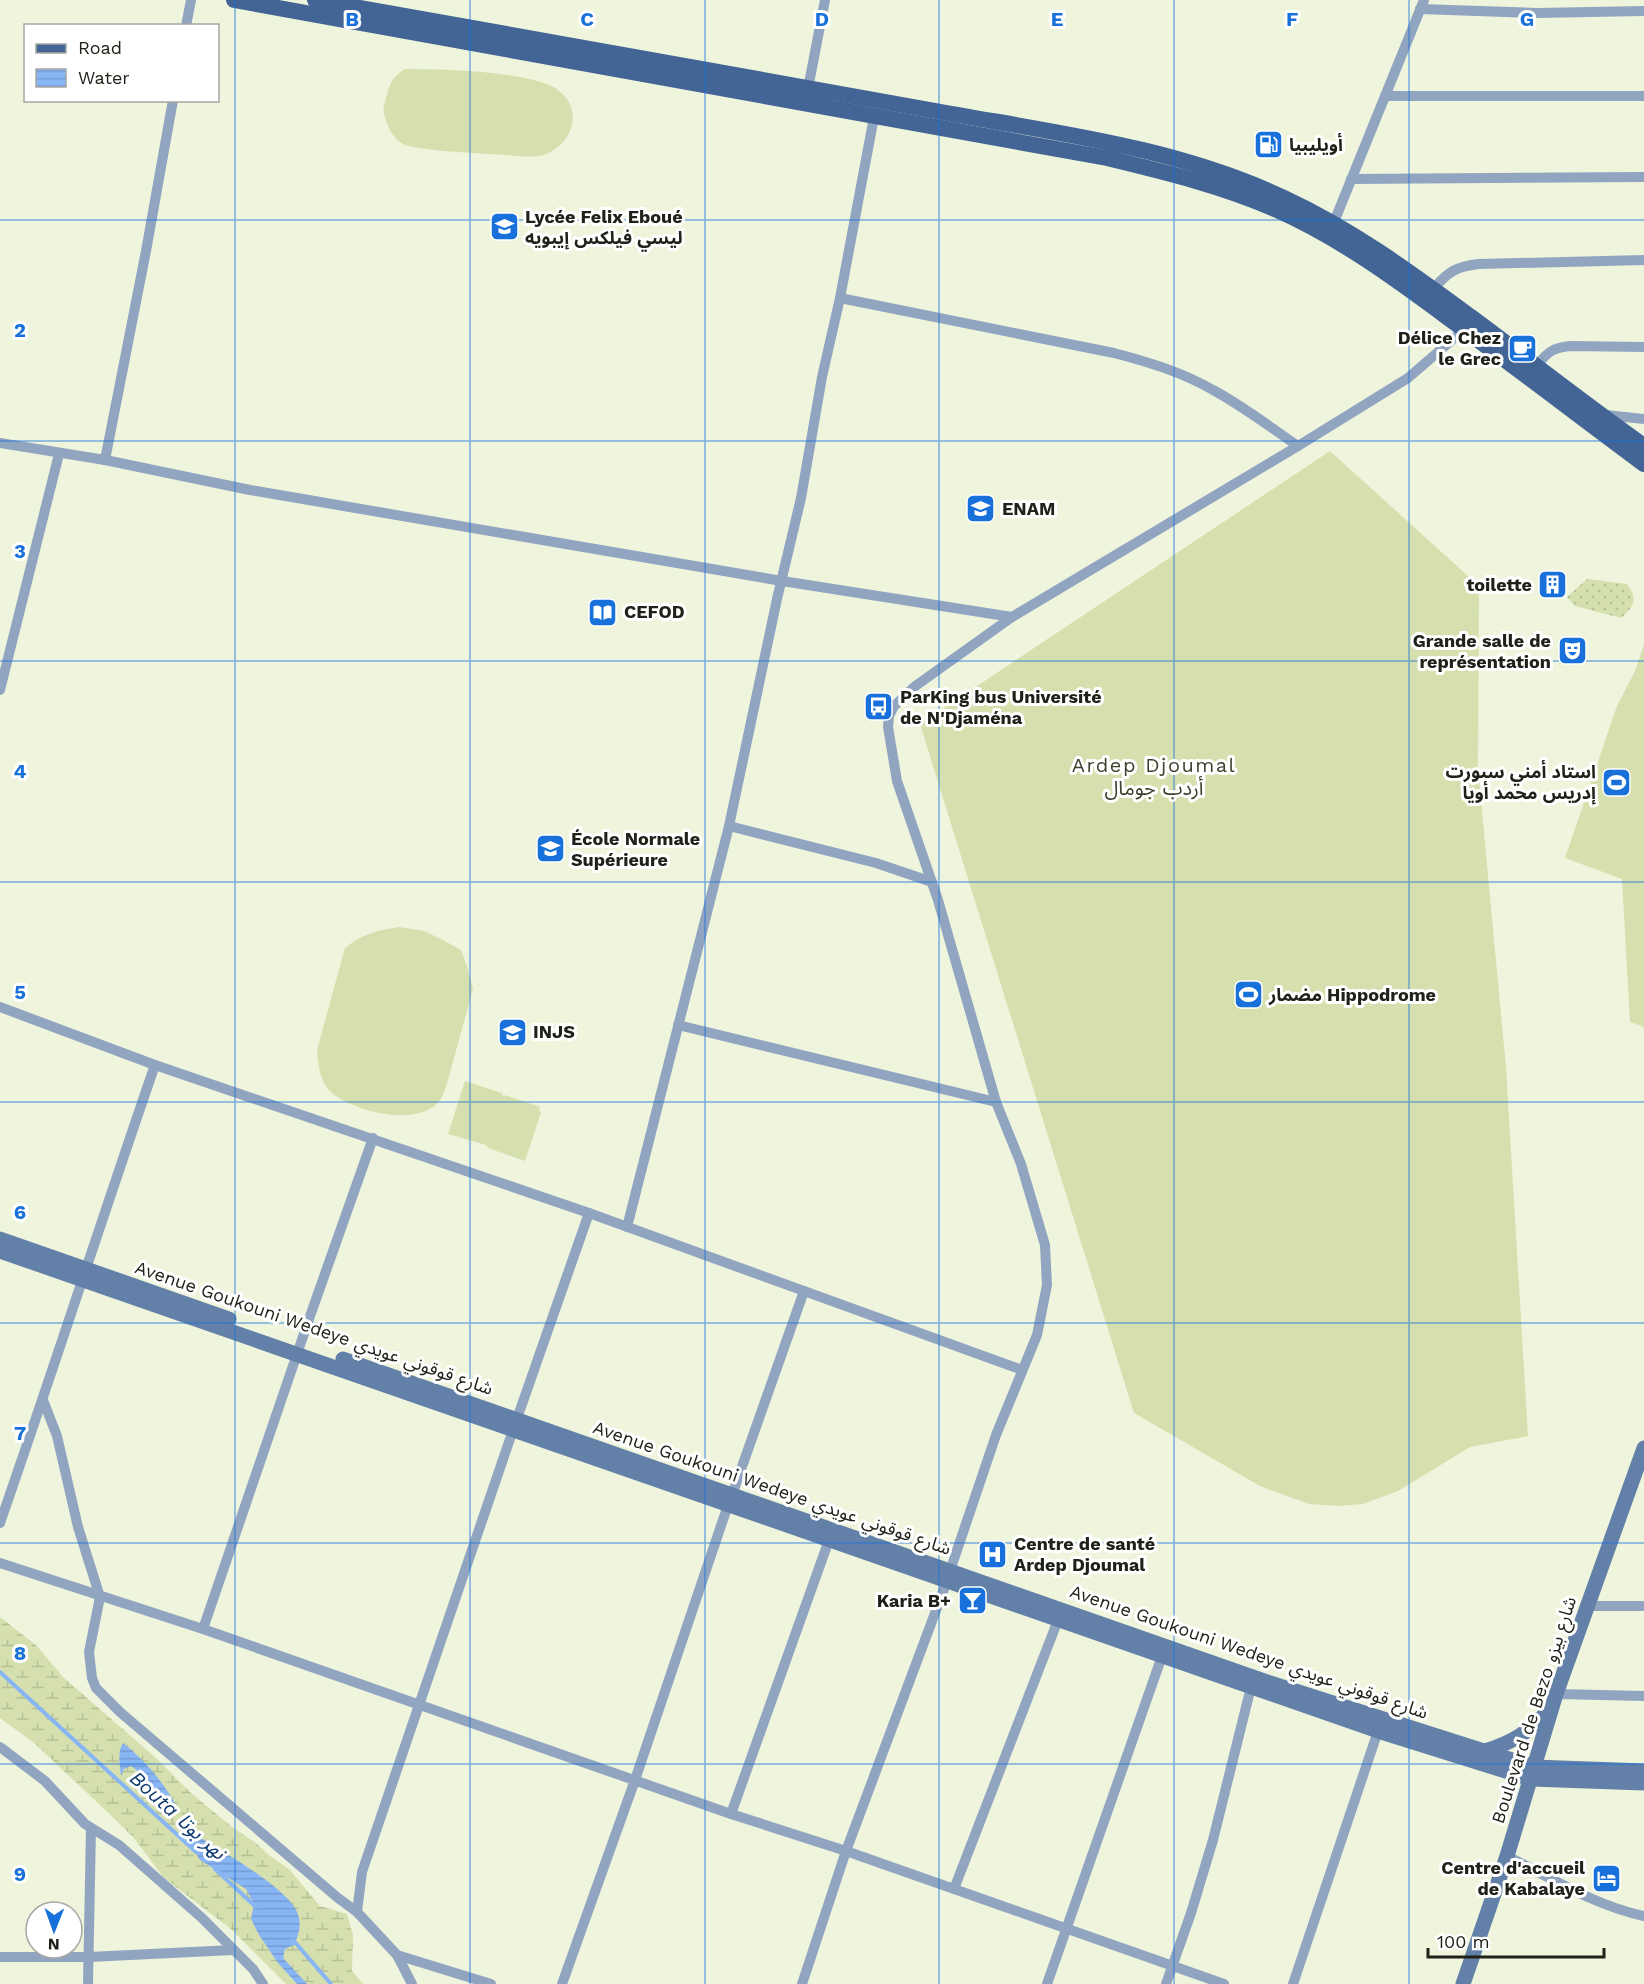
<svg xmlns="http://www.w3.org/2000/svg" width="1644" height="1984" font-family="'Work Sans','Noto Sans Arabic',sans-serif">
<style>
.wetland{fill:url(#wetland-marsh)}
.park{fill:url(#park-dots)}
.garden{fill:#d5e0ae}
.water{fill:url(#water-rules)}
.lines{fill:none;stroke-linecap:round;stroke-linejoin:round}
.stream{stroke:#88b5f4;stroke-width:4}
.street{stroke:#91a5c1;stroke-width:10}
.secondary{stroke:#6380a8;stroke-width:15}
.primary{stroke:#426595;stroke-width:16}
.grid{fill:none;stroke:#1871db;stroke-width:1.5;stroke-opacity:0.55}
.labels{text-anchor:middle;stroke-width:6;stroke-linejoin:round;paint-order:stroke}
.poi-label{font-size:18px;font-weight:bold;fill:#202219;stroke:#fff;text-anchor:start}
.street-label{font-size:18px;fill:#202219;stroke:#fff}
.neighbourhood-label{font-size:20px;letter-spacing:1.5px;fill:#3c402d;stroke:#fff}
.water-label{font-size:20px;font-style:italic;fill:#0e3a71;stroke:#fff}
.grid-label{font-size:20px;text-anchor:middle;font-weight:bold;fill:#1871db;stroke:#fff;stroke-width:6;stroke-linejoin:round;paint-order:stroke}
</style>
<defs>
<pattern id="wetland-marsh" width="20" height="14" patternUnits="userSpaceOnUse" patternTransform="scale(1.5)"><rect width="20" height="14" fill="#d5e0ae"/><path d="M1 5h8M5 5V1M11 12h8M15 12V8" fill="none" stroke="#b7c095"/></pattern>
<pattern id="park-dots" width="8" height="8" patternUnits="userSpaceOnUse" patternTransform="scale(1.5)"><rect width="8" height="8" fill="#d5e0ae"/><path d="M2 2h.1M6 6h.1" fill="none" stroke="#b7c095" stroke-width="1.8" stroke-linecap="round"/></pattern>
<pattern id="water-rules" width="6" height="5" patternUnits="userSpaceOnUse" patternTransform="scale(1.5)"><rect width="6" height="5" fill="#88b5f4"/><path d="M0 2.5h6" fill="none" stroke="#759bd1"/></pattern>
</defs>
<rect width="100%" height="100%" fill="#eff4dd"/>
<polygon class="wetland" points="0,1617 36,1645 64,1678 156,1758 190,1792 232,1827 256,1843 270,1856 289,1869 320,1906 347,1914 353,1935 352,1971 363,1984 286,1984 231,1929 164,1878 133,1837 100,1805 33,1742 0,1718"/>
<path class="park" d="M1587,579L1627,584C1638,600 1635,605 1621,618L1575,606L1567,597Z"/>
<g class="garden">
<path d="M405,69C443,69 515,71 549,85C585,100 578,144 543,155C530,159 503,154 489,154C474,153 413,150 403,144C395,139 390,132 387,123C384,115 382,110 385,102C390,84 390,79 405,69Z"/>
<polygon points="1330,451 1479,586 1478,768 1506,1068 1528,1436 1470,1447 1398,1491 1363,1504 1338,1506 1309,1504 1260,1486 1134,1413 920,724"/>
<polygon points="1644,645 1644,1027 1630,1022 1622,879 1565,858 1617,706 1635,671"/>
<path d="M399,927L424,931L443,940L461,950L467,966L473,989L446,1087C444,1091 443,1096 440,1100C420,1128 354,1112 332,1093C320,1083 318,1064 317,1050L345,948C362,934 378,930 399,927Z"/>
<polygon points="465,1081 502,1093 502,1095 504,1097 505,1095 540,1107 539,1111 541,1112 525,1161 488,1148 486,1145 448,1134"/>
</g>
<g class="water">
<path d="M123,1743C145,1760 164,1783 177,1807L168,1816C158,1791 153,1782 131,1766L124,1769L121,1776C120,1765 117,1752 123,1743Z"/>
<path d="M184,1827C209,1845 295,1889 299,1918C301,1927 298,1937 294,1945L285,1949L283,1958L307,1984H297L278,1963L259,1935L251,1919L254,1904L246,1889L200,1860L180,1829Z"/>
</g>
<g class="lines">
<g class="stream">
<polyline points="0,1672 196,1852"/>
<polyline points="215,1869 256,1907"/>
<polyline points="293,1940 331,1984"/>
</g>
<g class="street">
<polyline points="1420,9 1537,13 1644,11"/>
<polyline points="186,26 191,0"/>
<polyline points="807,94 825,0"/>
<polyline points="1385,96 1644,96"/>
<polyline points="1351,179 1644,177"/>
<polyline points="1332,227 1424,0"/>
<path d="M1434,288C1449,271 1456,267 1478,264L1644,260"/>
<path d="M840,298L1114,353C1148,362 1182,372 1213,390C1243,406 1270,427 1298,446"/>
<path d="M1537,365C1548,352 1552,348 1570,346L1644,347"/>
<polyline points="1606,415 1644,419"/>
<polyline points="0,443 105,460 250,490 782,581 1012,617"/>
<polyline points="105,460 146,251 173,100"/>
<polyline points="0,690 59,454"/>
<polyline points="729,826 876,863 932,882"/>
<polyline points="0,1007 155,1065 589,1213 1022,1370"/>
<polyline points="678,1025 996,1102"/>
<polyline points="627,1227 729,826 777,599 801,498 822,377 840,298 874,117"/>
<polyline points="43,1400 57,1436 78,1527 100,1597 89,1652 92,1678 96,1688 120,1712 338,1898 357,1912 397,1955 412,1984"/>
<polyline points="732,1495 804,1291"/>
<path d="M0,1523C53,1371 102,1218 155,1065"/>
<polyline points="0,1563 203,1629 731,1814 846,1851 1224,1984"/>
<polyline points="950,1571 996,1435 1037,1335 1047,1285 1045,1245 1021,1164 996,1102 938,900 897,781 888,727 889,716 894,706 914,687 1012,617 1298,446 1408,378 1467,327"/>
<polyline points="1587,1606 1644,1606"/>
<polyline points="203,1629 309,1319 373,1138"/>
<polyline points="1556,1694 1644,1696"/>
<polyline points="0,1747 45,1781 85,1824 119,1845 202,1918 253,1969 263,1984"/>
<polyline points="731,1814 829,1540"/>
<path d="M1507,1856C1551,1878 1596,1906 1644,1916"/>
<polyline points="954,1889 1058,1620"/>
<polyline points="357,1912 362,1872 513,1430 589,1213"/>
<polyline points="397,1955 491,1984"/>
<polyline points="0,1957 89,1957 233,1950"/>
<polyline points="88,1984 91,1828"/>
<polyline points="562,1984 635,1780 728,1505"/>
<polyline points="802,1984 846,1851 947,1581"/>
<polyline points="1047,1984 1162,1656"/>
<polyline points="1166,1984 1191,1913 1213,1840 1252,1683"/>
<polyline points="1293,1984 1378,1731"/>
</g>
<g class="secondary">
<polyline points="0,1239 229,1319"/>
<polyline points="0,1251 1378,1731 1531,1779 1644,1783"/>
<polyline points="343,1359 1270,1683 1534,1767 1644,1771"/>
<path d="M1485,1751C1514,1742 1529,1732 1550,1709"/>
<polyline points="1463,1984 1507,1856 1556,1694 1644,1448"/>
</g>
<g class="primary">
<path d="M234,0L1107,158C1165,172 1223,186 1277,210C1338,237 1393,277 1447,317C1513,365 1578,415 1644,464"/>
<path d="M315,0C520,37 725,72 930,110C1049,132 1174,146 1284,198C1353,230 1411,273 1471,317C1529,360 1586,405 1644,446"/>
</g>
</g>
<path class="grid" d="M235,0V1984M470,0V1984M705,0V1984M939,0V1984M1174,0V1984M1409,0V1984M0,220H1644M0,441H1644M0,661H1644M0,882H1644M0,1102H1644M0,1323H1644M0,1543H1644M0,1764H1644"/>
<defs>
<symbol id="fuel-square" viewBox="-11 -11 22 22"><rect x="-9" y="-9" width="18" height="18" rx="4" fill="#1871db" stroke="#fff"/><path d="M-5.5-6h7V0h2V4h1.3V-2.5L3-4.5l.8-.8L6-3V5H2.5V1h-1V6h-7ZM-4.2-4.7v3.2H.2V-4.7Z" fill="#fff"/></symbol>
<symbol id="school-square" viewBox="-11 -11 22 22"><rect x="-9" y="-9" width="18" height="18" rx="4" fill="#1871db" stroke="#fff"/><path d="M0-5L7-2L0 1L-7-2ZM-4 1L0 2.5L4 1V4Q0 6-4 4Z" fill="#fff"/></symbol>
<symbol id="cafe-square" viewBox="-11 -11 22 22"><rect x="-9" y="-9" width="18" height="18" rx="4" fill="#1871db" stroke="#fff"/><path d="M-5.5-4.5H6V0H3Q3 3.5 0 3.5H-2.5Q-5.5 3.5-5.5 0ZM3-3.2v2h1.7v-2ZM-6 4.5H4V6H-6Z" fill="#fff"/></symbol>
<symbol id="university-square" viewBox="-11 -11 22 22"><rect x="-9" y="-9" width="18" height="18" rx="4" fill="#1871db" stroke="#fff"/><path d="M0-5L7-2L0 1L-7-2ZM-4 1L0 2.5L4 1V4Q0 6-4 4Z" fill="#fff"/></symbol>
<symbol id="building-square" viewBox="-11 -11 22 22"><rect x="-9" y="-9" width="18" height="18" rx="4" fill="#1871db" stroke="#fff"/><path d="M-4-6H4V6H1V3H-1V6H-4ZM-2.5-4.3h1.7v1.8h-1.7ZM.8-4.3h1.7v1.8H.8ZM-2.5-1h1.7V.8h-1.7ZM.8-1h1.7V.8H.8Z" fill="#fff"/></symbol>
<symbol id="library-square" viewBox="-11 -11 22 22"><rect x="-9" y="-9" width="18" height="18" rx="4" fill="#1871db" stroke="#fff"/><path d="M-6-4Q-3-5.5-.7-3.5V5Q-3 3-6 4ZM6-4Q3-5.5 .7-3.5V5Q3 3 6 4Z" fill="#fff"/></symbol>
<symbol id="theatre-square" viewBox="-11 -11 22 22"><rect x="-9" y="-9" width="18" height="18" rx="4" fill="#1871db" stroke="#fff"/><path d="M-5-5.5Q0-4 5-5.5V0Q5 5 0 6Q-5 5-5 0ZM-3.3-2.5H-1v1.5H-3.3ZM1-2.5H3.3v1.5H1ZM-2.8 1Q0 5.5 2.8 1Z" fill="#fff"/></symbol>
<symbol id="bus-square" viewBox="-11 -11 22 22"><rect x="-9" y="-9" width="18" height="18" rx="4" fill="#1871db" stroke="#fff"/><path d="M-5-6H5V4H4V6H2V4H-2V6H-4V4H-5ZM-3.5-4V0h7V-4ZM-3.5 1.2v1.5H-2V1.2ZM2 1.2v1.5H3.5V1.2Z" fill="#fff"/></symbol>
<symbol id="stadium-square" viewBox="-11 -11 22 22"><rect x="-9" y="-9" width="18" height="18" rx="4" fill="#1871db" stroke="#fff"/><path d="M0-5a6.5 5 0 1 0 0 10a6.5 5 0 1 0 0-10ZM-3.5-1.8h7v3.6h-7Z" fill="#fff"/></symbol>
<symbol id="hospital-square" viewBox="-11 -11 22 22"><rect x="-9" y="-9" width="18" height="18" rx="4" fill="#1871db" stroke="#fff"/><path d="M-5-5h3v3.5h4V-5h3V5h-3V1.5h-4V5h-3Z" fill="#fff"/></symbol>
<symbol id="bar-square" viewBox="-11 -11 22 22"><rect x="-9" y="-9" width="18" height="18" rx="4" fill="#1871db" stroke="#fff"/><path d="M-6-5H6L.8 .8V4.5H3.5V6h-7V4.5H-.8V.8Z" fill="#fff"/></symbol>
<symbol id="hotel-square" viewBox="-11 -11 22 22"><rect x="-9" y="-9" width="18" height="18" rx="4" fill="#1871db" stroke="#fff"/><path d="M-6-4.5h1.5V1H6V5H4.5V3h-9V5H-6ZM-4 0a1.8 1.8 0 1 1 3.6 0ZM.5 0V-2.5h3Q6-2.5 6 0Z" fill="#fff"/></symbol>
</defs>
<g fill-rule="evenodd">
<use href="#fuel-square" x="1252" y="128" width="33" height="33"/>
<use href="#school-square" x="488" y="210" width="33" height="33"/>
<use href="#cafe-square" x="1506" y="332" width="33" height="33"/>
<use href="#university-square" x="964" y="492" width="33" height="33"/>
<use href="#building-square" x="1536" y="568" width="33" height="33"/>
<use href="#library-square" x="586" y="596" width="33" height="33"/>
<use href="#theatre-square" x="1556" y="634" width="33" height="33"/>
<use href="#bus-square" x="862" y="690" width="33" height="33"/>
<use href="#stadium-square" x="1600" y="766" width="33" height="33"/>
<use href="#university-square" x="534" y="832" width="33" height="33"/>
<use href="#stadium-square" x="1232" y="978" width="33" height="33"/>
<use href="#school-square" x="496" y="1016" width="33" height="33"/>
<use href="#hospital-square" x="976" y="1538" width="33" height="33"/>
<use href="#bar-square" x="956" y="1584" width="33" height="33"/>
<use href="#hotel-square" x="1590" y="1862" width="33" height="33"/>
</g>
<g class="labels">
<g class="poi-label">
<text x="1289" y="151">أويليبيا</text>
<text x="525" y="223">Lycée Felix Eboué<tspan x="525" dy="21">ليسي فيلكس إيبويه</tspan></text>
<text x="1501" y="344" text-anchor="end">Délice Chez<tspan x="1501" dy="21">le Grec</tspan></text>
<text x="1002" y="515">ENAM</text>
<text x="1532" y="591" text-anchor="end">toilette</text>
<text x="624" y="618">CEFOD</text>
<text x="1551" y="647" text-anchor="end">Grande salle de<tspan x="1551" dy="21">représentation</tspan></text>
<text x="900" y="703">ParKing bus Université<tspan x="900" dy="21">de N'Djaména</tspan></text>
<text x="1596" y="778" text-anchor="end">استاد أمني سبورت<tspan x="1596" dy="21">إدريس محمد أويا</tspan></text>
<text x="571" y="845">École Normale<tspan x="571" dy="21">Supérieure</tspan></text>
<text x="1269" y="1001">مضمار Hippodrome</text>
<text x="533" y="1038">INJS</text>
<text x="1014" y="1550">Centre de santé<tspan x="1014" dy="21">Ardep Djoumal</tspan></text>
<text x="951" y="1607" text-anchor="end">Karia B+</text>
<text x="1585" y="1874" text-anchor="end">Centre d'accueil<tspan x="1585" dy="21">de Kabalaye</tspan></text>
</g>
<g class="street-label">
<text transform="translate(314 1328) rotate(19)" y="6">Avenue Goukouni Wedeye شارع قوقوني عويدي</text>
<text transform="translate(772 1488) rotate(19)" y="6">Avenue Goukouni Wedeye شارع قوقوني عويدي</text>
<text transform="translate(1249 1652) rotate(19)" y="6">Avenue Goukouni Wedeye شارع قوقوني عويدي</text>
<text transform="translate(1534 1710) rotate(-72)" y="6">Boulevard de Bezo شارع بيزو</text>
</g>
<g class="neighbourhood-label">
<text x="1154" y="772">Ardep Djoumal<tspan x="1154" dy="23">أردب جومال</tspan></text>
</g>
<g class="water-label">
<text transform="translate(178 1815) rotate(42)" y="7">Bouta نهر بوتا</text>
</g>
</g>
<g class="grid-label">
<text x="352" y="26">B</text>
<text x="587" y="26">C</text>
<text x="822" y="26">D</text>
<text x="1057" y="26">E</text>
<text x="1292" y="26">F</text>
<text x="1527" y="26">G</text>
<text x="20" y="337">2</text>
<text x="20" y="558">3</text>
<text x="20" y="778">4</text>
<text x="20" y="999">5</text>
<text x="20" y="1219">6</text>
<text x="20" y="1440">7</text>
<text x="20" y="1660">8</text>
<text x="20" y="1881">9</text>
</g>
<rect x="24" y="24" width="195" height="78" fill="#ffffff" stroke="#a6a7a3" stroke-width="1.5"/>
<rect x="36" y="44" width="30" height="9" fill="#426595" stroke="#a6a7a3" stroke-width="1.5"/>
<text x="78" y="54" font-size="18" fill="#202219">Road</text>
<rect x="36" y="69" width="30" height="18" fill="url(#water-rules)" stroke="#a6a7a3" stroke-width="1.5"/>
<text x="78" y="84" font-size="18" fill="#202219">Water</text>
<g transform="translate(54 1930) rotate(181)"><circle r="28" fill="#ffffff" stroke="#a6a7a3" stroke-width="1.5"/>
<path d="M0-4.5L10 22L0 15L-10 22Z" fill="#1871db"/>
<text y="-9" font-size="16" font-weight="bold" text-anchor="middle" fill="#202219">N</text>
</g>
<path d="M1428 1948v9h176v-9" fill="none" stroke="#202219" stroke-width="3"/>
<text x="1437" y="1948" font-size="18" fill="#202219" stroke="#ffffff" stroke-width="4.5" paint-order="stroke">100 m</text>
</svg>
